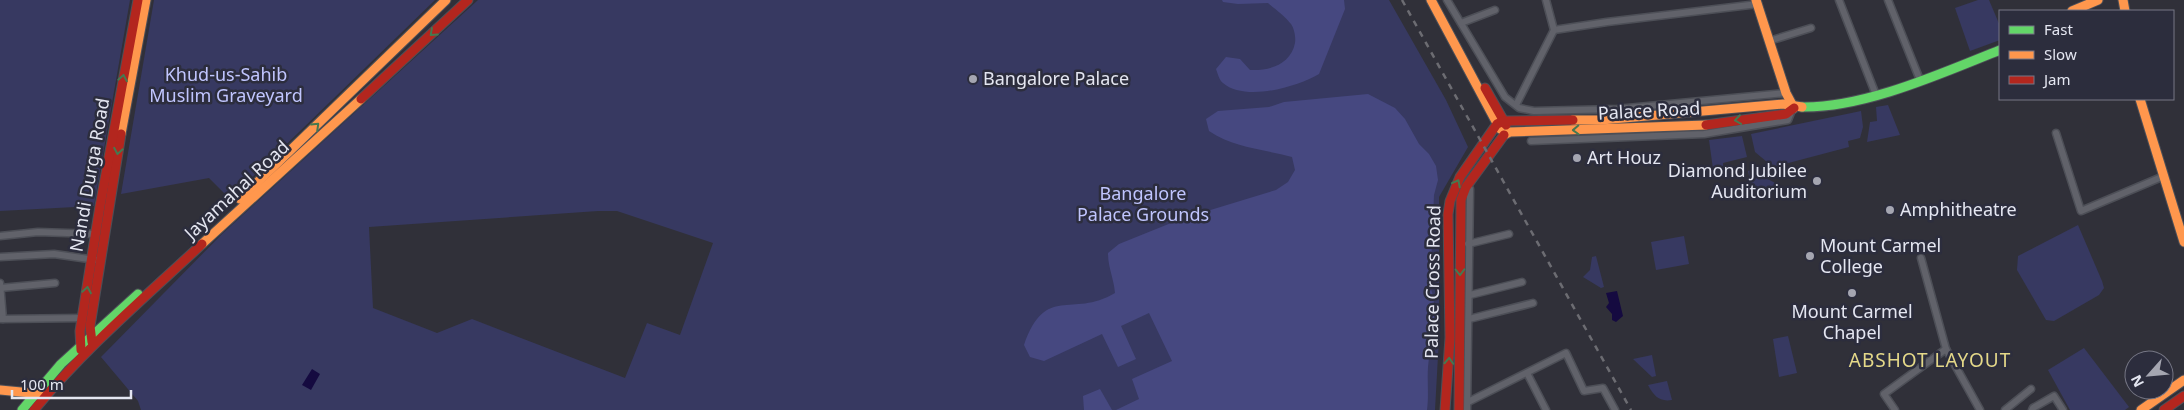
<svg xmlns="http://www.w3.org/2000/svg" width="2184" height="410" font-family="'Noto Sans',sans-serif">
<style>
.green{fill:#373961;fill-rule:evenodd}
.forest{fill:#464880}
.water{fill:#150a40}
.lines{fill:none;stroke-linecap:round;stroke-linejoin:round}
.street-casing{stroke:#4d4f57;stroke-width:9}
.fast-casing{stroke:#4d4f57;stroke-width:11}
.slow-casing{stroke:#4d4f57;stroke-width:11}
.jam-casing{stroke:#4d4f57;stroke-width:11}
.street{stroke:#61626a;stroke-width:6}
.fast{stroke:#63d668;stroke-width:9}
.slow{stroke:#ff974d;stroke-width:9}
.jam{stroke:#b3261e;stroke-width:9}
.rail{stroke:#6c6c72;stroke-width:2.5;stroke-dasharray:6 6;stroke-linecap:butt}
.oneway{stroke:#457950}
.poi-dot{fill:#a5a6b1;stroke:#2c2d3d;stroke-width:2}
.labels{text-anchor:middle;stroke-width:5;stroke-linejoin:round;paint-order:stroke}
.park-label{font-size:18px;fill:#c0c5fe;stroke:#2c2d3d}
.poi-label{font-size:18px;fill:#e4e6f1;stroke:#2c2d3d;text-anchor:start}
.street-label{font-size:18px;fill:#e4e6f1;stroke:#2c2d3d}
.neighbourhood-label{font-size:19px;letter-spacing:1px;fill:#e4d889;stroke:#2c2d3d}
</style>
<rect width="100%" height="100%" fill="#303039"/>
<g class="green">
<polygon points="0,0 130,0 94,206 0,211"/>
<polygon points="154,0 435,0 230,199 209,178 121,194"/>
<path d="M478,0H1389L1446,100L1468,147L1439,197V338L1435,410H141L138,401L101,357L222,234ZM598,211H617L713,243L680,335L647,323L625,378L472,319L437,333L373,308L369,227Z"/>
<polygon points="1978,0 1989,0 2000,26 2000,40 1970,51 1955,8"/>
<polygon points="1888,105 1900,135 1867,142 1870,122 1877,121 1876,107"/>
<polygon points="1861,111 1863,127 1860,138 1848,141 1849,147 1773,167 1755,152 1751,134"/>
<polygon points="1742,136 1747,157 1723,163 1723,166 1713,169 1709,140"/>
<polygon points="1752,170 1775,183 1776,188 1753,194 1748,171"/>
<polygon points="2078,225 2102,281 2104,288 2099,295 2054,321 2046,320 2017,270 2018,256"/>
<polygon points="1684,236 1689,264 1656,270 1651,242"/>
<polygon points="1596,256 1604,287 1601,288 1583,277 1590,270 1592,257"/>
<polygon points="1788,336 1797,373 1779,377 1773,339"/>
<polygon points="2084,348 2129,407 2125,410 2070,410 2048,370"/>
<polygon points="1652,355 1656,376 1652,377 1633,359"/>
<path d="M1667,381L1672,400C1659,402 1654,396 1648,385Z"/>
</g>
<g class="forest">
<path d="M1222,0H1344L1345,9L1319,74C1297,87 1245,102 1223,83C1219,80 1218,74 1216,69L1226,57L1240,59L1250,70C1270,71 1291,64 1295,43C1296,37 1294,28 1291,24C1285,16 1275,9 1268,3L1238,4L1223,2Z"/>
<path d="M1368,94L1395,108L1405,119L1419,144L1429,154L1436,166L1438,180L1434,195L1430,287C1440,308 1430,344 1428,367C1427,382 1429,395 1427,410H1116L1139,399L1132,379L1172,361L1149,313L1121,326L1136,359L1118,367L1102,334L1044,361L1030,357L1024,345C1046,283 1071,319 1115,293C1114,279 1108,268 1108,253L1119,244L1181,219L1276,190L1288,182L1295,170L1292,157C1263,149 1234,148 1209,131L1206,119L1218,111L1269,107L1284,102Z"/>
<polygon points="1100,389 1112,410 1084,410 1083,396"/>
</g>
<g class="water">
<polygon points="1617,291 1623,316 1616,322 1612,320 1612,314 1606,307 1609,303 1606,293"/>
<polygon points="312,369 320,374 311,390 302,385"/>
</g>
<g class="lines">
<defs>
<g id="street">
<polyline points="1447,0 1505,97 1519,108 1534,111 1617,109 1786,93"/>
<polyline points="1839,0 1876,95"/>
<polyline points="1888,0 1920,80"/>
<polyline points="1461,23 1495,10"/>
<polyline points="1554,30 1607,22 1758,4"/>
<polyline points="1769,41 1811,28"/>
<polyline points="1516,105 1554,30 1546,0"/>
<polyline points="2056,133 2081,211 2164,176"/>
<polyline points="1531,141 1704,134 1788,120 1792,110"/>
<polyline points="0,236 38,232 96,234"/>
<polyline points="1468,244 1509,234"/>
<polyline points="0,257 54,254 96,260"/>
<polyline points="1921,258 1946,349 1980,410"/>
<polyline points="0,283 3,319"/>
<polyline points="0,288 55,283"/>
<polyline points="1470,295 1522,282"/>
<polyline points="0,319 83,318"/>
<polyline points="1469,319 1533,303"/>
<polyline points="1527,373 1546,410"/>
<polyline points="1468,402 1566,353 1584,391 1603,388 1615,410"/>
<polyline points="1467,410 1470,189"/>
<polyline points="1895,410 1884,394 1946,349"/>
<polyline points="2005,410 2031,389"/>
<polyline points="2032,410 2033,408 2054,396 2063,410"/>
</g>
<g id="fast">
<path d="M1802,107C1865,108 1942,73 2000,50"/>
<polyline points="22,410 61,364 138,294"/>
</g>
<g id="slow">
<polyline points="1431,0 1500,129"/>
<polyline points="1756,0 1786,93 1794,108"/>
<polyline points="2123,0 2125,11"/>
<polyline points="2072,11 2098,0"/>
<polyline points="2140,99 2184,242"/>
<polyline points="1573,120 1601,120 1783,104 1802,107"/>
<polyline points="121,134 146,0"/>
<polyline points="1504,135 1510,132 1706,125"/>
<polyline points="240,199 446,0"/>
<polyline points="202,244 361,99"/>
<polyline points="0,390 42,394"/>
<polyline points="2141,410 2184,380"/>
</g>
<g id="jam">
<polyline points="1485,88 1506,125"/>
<polyline points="361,99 468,0"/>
<polyline points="1706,125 1786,114 1794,108"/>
<polyline points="92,342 90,326 121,134"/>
<polyline points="81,350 80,331 100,206 138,0"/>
<path d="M34,410C84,349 144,298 202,244"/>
<polyline points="1445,410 1450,338 1448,214 1450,201 1460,177 1497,124 1504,121 1573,120"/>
<polyline points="1459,410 1461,200 1466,187 1504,135"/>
<polyline points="2164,410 2184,396"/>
</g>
</defs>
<use href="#street" class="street-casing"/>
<use href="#fast" class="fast-casing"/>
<use href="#slow" class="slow-casing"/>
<use href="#jam" class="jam-casing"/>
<use href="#street" class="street"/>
<use href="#fast" class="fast"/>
<use href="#slow" class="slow"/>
<use href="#jam" class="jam"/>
<polyline class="rail" points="1402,0 1631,410"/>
</g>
<defs><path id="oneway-chevron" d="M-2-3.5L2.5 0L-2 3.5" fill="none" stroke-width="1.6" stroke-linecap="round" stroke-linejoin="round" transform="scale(1.25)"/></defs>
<g class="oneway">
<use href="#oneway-chevron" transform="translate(433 33) rotate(138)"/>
<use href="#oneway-chevron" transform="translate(123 78) rotate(-80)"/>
<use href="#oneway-chevron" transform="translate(1738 120) rotate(172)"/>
<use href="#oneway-chevron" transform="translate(316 126) rotate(-44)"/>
<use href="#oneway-chevron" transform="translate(1576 130) rotate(178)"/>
<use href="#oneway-chevron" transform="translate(118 151) rotate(100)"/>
<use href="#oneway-chevron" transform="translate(1457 183) rotate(-62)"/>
<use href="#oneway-chevron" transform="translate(1460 272) rotate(89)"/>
<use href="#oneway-chevron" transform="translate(87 290) rotate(-81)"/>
<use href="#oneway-chevron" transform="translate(1449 361) rotate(-87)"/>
</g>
<g class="poi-dot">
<circle cx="973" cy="79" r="5"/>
<circle cx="1577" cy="158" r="5"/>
<circle cx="1817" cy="181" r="5"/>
<circle cx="1890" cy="210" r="5"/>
<circle cx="1810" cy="256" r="5"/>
<circle cx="1852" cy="293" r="5"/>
</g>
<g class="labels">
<g class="park-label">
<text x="226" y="81">Khud-us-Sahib<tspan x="226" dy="21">Muslim Graveyard</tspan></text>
<text x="1143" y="200">Bangalore<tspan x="1143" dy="21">Palace Grounds</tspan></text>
</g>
<g class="poi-label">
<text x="983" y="85">Bangalore Palace</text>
<text x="1587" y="164">Art Houz</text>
<text x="1807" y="177" text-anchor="end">Diamond Jubilee<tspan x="1807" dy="21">Auditorium</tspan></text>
<text x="1900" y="216">Amphitheatre</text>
<text x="1820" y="252">Mount Carmel<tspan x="1820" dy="21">College</tspan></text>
<text x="1852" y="318" text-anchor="middle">Mount Carmel<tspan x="1852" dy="21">Chapel</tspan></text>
</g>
<g class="street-label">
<text transform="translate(1649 111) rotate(-3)" y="6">Palace Road</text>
<text transform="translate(90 175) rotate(-80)" y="6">Nandi Durga Road</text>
<text transform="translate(237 190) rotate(-43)" y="6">Jayamahal Road</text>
<text transform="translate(1433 282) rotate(-89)" y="6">Palace Cross Road</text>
</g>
<g class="neighbourhood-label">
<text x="1930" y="367">ABSHOT LAYOUT</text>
</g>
</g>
<rect x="1999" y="10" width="175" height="90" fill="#2c2d3d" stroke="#767785"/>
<rect x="2009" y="26" width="25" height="8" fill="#63d668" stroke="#767785"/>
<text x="2044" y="35" font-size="15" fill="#e4e6f1">Fast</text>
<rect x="2009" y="51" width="25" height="8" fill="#ff974d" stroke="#767785"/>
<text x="2044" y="60" font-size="15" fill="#e4e6f1">Slow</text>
<rect x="2009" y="76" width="25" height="8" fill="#b3261e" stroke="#767785"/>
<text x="2044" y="85" font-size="15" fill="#e4e6f1">Jam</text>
<g transform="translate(2149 375) rotate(243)"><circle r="24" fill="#2c2d3d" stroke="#767785"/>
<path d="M0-4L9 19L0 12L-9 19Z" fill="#a5a6b1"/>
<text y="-8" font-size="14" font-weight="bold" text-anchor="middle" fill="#e4e6f1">N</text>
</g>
<path d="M12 390v8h119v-8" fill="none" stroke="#e4e6f1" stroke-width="2.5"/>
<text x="20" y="390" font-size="15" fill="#e4e6f1" stroke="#2c2d3d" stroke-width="4" paint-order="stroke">100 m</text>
</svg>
